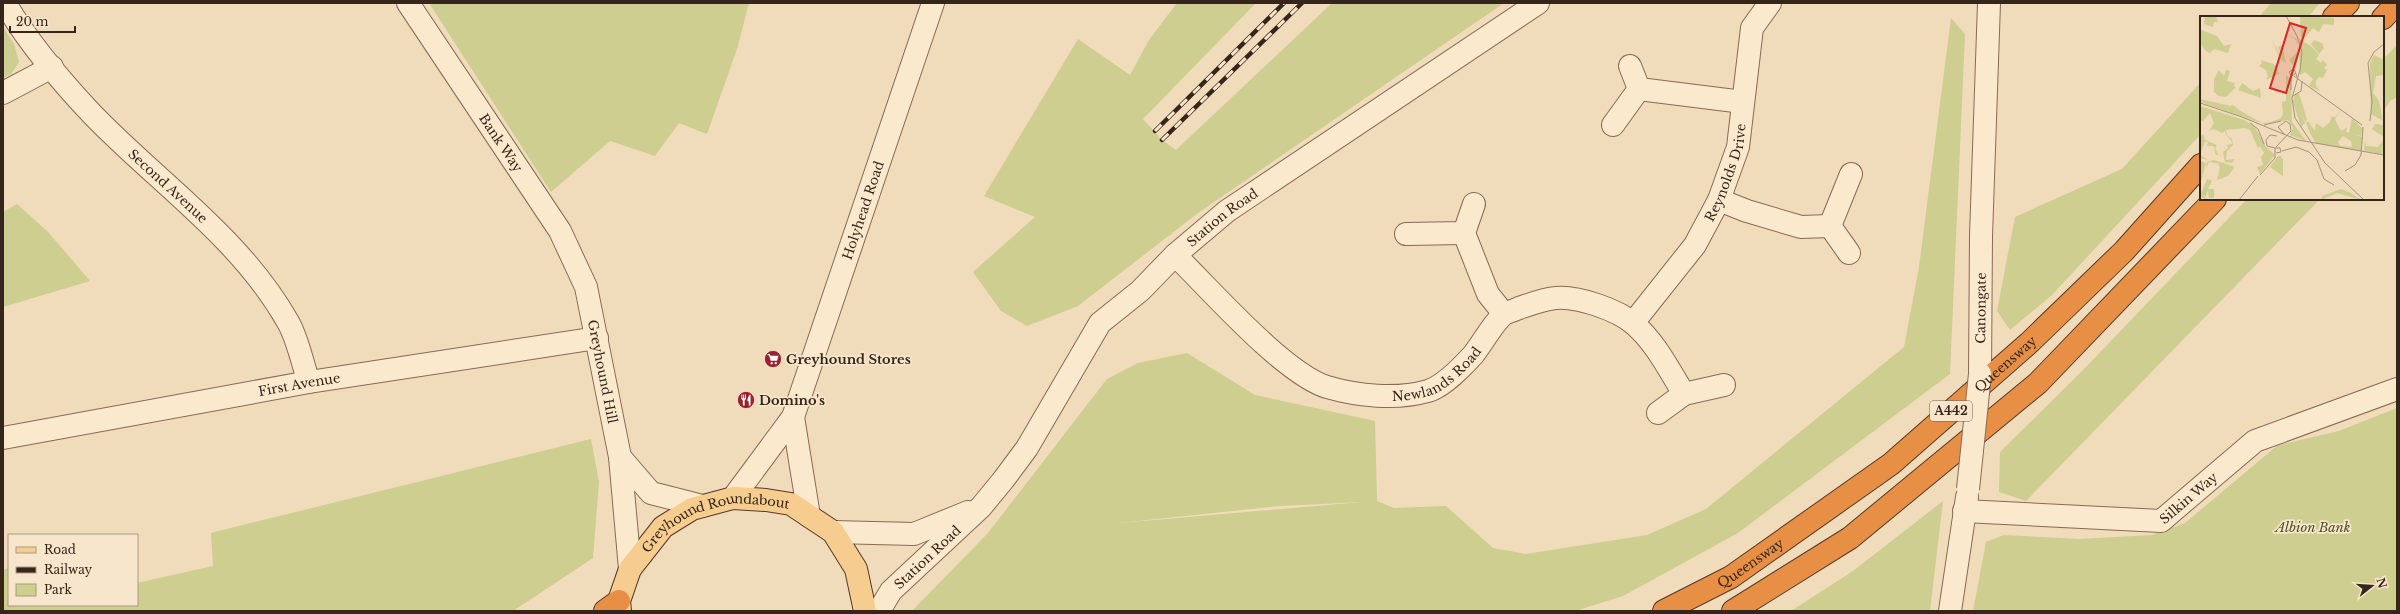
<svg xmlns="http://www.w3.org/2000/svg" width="2400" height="614" font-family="'Libre Baskerville',serif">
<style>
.green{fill:#cdce8f;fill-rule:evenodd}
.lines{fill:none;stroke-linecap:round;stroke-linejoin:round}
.minor-casing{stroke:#886a54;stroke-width:24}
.major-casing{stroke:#553929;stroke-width:24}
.highway-casing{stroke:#553929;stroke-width:24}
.minor{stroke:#fbe9ce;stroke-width:22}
.major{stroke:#f7cc8f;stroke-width:22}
.highway{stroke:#e68f45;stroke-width:22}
.rail-casing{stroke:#36251a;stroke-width:4.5}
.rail{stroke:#f7e6cb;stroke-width:3;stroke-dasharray:9;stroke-linecap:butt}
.minor-bridge-casing{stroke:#886a54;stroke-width:24;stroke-linecap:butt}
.minor-bridge{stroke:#fbe9ce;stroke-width:22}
.labels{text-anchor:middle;stroke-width:3.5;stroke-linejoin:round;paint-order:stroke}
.shield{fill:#f7e6cb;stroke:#705f4f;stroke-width:1}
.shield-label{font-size:12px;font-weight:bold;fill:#36251a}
.street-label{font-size:13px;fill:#36251a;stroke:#f7e6cb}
.poi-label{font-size:13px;font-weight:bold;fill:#36251a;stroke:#f7e6cb;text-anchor:start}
.park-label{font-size:13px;font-style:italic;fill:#4b531f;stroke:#f7e6cb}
.inset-road{fill:none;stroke:#a6927b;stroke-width:1}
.view{fill:#d62828;fill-opacity:0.15;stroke:#d62828;stroke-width:2}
.inset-edge{fill:none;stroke:#36251a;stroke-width:2}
</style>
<rect width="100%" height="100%" fill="#f0dbbb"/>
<g class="green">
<polygon points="429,3 749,3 737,49 707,134 679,123 655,156 610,141 551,192"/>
<polygon points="1177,3 1256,3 1143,119 1162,140 1176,150 1332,3 1504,3 1198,213 1078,306 1027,326 1001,311 973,272 1035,217 984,196 1078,39 1130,75 1149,40"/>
<polygon points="2271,3 2320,3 2308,17 2259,17"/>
<path d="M1951,18L1965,34L1950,374L1738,533L1623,596L1575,611H912L988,533L1107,379L1138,363L1187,353L1255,395L1375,421L1377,501L1394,508L1446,506L1493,548L1526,554L1647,535L1706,509L1904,347L1919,267ZM1362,502L1120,523H1119L1280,506Z"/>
<polygon points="3,27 14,44 19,62 11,74 3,78"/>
<polygon points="2397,45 2397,97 2390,101 2383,112 2383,59"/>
<polygon points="2201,82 2201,134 2052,295 2010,330 1997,311 2015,217 2122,169"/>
<polygon points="2247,199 2320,199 2026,501 1999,492 2000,452 2085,368"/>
<polygon points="17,204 48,232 90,281 3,307 3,212"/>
<polygon points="2397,408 2397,611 1973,611 1986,542 2004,535 2079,539 2152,535 2185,523 2278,445 2339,431"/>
<polygon points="591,439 599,482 593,558 513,611 3,611 3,570 9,568 9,605 137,605 137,583 213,566 211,533"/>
<polygon points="1943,501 1930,611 1791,611 1853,571"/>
</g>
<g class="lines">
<defs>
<g id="minor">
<path id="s1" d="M5,3C28,42 60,80 91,113C157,182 240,237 288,322C298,339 302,363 309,382"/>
<path id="s2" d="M408,3L560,231L586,287L620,457L630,569"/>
<polyline points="1639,89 1743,102"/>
<polyline points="3,93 52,67"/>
<polyline points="1613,125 1639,89 1630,66"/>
<polyline points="1719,200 1747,211 1801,227 1830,226"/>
<polyline points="1464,233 1488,294 1504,314"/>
<polyline points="1406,234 1464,233 1474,204"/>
<polyline points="1849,253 1830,226 1851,174"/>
<path id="s3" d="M1175,255C1210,289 1283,373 1327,387C1358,396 1396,400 1428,391C1444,386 1462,367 1473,355C1482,344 1493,323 1504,314C1508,312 1515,310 1519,308C1531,304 1544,299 1556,298C1578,296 1618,310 1634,324C1656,343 1669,370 1684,394"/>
<path id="s4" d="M1633,323L1695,245L1719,200L1738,147L1752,28L1770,3"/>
<path id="s5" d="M1980,374L1981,236L1989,3"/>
<polyline points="1658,413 1684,394 1724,385"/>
<polyline points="793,417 809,516"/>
<path id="s6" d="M3,438L309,382L597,338"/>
<polyline points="620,457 651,493 702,506"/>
<path id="s7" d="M733,498L793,417L933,3"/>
<path id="s8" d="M1964,511L2161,521L2255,441L2397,389"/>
<polyline points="833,532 914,534 968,512"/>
<path id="s9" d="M879,611L891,591L981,507L1004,479L1027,448L1100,323L1140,291L1175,255L1227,211L1538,3"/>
<polyline points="1950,611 1967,497"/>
</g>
<g id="major">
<path id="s10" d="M620,611L619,601L630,569L663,527L692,509L733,498L766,500L791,504L833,532L856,569L865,611"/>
</g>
<g id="highway">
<polyline points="2334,17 2348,3"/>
<polyline points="2383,18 2397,3"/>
<polyline points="605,611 619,601"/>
<path id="s11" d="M1664,611L1731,577L1891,464L2030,342L2124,251L2201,165"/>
<polyline points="1733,611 1850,538 2038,383 2215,199"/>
</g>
</defs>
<use href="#minor" class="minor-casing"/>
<use href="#major" class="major-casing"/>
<use href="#highway" class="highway-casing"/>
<use href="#minor" class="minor"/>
<use href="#major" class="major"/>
<use href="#highway" class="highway"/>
<defs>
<g id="rail">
<polyline points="1155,131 1284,3"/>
<polyline points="1162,140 1302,3"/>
</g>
</defs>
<use href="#rail" class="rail-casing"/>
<use href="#rail" class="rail"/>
<defs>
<polyline id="minor-bridge" points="1968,489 1980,374"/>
</defs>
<use href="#minor-bridge" class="minor-bridge-casing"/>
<use href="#minor-bridge" class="minor-bridge"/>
</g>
<defs>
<symbol id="supermarket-disc" viewBox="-11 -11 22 22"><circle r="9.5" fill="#9a212e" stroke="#f7e6cb"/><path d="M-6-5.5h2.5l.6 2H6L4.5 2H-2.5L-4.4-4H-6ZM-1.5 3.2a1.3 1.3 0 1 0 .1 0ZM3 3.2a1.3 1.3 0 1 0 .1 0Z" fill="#fff"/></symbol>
<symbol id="restaurant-disc" viewBox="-11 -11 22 22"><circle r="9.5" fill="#9a212e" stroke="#f7e6cb"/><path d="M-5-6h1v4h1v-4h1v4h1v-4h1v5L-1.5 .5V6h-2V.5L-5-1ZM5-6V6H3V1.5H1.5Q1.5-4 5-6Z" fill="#fff"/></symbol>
</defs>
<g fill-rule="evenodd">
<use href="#supermarket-disc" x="763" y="349" width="20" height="20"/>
<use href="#restaurant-disc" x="736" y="390" width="20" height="20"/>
</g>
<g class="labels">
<rect class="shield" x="1930" y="401" width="42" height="20" rx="3"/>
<g class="shield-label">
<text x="1951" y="415">A442</text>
</g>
<g class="street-label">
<text dy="5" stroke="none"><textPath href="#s2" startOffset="168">Bank Way</textPath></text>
<text dy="5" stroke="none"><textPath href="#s4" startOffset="179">Reynolds Drive</textPath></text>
<text dy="5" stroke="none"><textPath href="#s1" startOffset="246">Second Avenue</textPath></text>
<text dy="5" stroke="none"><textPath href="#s7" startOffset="319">Holyhead Road</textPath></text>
<text dy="5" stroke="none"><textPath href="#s9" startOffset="528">Station Road</textPath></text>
<text dy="5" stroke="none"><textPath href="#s5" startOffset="66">Canongate</textPath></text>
<text dy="5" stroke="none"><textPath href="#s11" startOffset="423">Queensway</textPath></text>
<text dy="5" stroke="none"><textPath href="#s3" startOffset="320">Newlands Road</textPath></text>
<text dy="5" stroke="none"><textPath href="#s2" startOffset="422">Greyhound Hill</textPath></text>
<text dy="5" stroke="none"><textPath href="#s6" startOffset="301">First Avenue</textPath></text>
<text dy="5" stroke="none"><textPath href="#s8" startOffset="233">Silkin Way</textPath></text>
<text dy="5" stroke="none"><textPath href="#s10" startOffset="149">Greyhound Roundabout</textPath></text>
<text dy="5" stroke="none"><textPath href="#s9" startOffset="73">Station Road</textPath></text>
<text dy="5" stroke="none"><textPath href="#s11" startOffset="99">Queensway</textPath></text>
</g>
<g class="poi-label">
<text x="786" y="364">Greyhound Stores</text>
<text x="759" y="405">Domino's</text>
</g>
<g class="park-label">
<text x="2313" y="532">Albion Bank</text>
</g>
</g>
<g transform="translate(2200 16)">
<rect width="184" height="184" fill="#f0dbbb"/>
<path d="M5,0H16L18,6H14L13,11L4,8ZM100,0L134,2V9L123,8L119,16L113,12L103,24L101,22ZM1,14L17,20L24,30L31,28L28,37L14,33L10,37L5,34L1,28ZM86,19L96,22L99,33L96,53L89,44L97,36L98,30L95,23ZM99,23L111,30L119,39L116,43L121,47L123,44L127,49L124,52L127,54L123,62L119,61L116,65V70L120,75L109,70L113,63L105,56L100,59ZM72,24L82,42L78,31L82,29L86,47L80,43ZM114,24L122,27L124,32L119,38L111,28ZM174,39L184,44V59L176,60L173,77L179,85L183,105L171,98L170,48ZM61,44L76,49L79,58L66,64L68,60L66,54L59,50L62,47ZM19,54L24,60L26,54L30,55L27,65L35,67L34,71H36L26,81L19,80L14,76V63ZM86,59L91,63L92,106L106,125L90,119L93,112L88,104L64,108L0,86V83L31,90L32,88L39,94L62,107L71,106L81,102L83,98L82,86L86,85ZM42,67L53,75L60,72L61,82L38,74ZM99,77L107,104L105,106L95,78L105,107L101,111L93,86L95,78ZM0,90L44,104L55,111L66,131L75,139L60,158L57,151L63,149L61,141L64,137L60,130L58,132L50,114L45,112L26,114L27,119L32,123L33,129L27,135L26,144L35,143L32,147L25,146L23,136L28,132L27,129L32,128L31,124L26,119L25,115L22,117L13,113L9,115L14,107L10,97L3,105L0,104ZM140,95L135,103L139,112L142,115L147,111L146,116L162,121L161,135L116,127L111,119L106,107L108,105L115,115L116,107L123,112L130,106L131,101H135ZM143,120L151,125L152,131L140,130L138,126ZM152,102L162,112L161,120L149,117ZM175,108L184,109V121L172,113ZM3,118L5,124L17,129L15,132L19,140L23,138L20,140L15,138L14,130H7L8,126L5,125L0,139L9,144L0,142V121ZM184,123L182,138L164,135L165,125L166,130L178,131ZM78,140H81L83,144V160L70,151ZM0,144L6,147L0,169ZM14,144L33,150L34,152L28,160L17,164L20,151L18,149L20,148L9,146L6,153L7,146ZM7,163L12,165L8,173H14V182H9L8,174L5,182L12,184H8L0,180ZM141,173L149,176L161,184L137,177L121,184L122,180Z" fill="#cdce8f" fill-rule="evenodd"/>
<path class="inset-road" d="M86,0L97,20L102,36L100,54L92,82L95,102L125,147L164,184M96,57L92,60L89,56L94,53L95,55L97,61M91,60V74M94,60L162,109M93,80L101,75L102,65M0,87L42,101L98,124L184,139M170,105L172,86L168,47L174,36L184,28M50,107L58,113L64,128M64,109L81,105M76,131L91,115L90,108L86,105L78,111L84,118M75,132L67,130L66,124L70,119L77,120M82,135L96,131L109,136L117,144L124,163L134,169M145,155L155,149L161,139L163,111M60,159L75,142V132H80L81,136L76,137M39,184L58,160"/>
<path class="view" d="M90,7L106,12L86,77L70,72Z"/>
<rect width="184" height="184" class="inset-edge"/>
</g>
<rect width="2400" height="614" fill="none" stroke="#36251a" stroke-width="8"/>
<rect x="8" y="534" width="130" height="72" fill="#f7e6cb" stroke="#aa9984"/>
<rect x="16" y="547" width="20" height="6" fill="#f7cc8f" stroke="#aa9984"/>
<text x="44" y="554" font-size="12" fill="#36251a">Road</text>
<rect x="16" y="567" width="20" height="6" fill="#36251a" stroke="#aa9984"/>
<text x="44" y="574" font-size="12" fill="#36251a">Railway</text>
<rect x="16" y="584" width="20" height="12" fill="#cdce8f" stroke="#aa9984"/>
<text x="44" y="594" font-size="12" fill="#36251a">Park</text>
<g transform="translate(2372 586) rotate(73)" stroke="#f7e6cb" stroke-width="3" paint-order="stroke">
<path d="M0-3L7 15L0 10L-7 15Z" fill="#36251a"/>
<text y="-6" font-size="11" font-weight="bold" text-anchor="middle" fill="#36251a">N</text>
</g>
<path d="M10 26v6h65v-6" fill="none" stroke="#36251a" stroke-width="2"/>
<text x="16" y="26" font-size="12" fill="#36251a" stroke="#f7e6cb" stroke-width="3" paint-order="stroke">20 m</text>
</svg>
